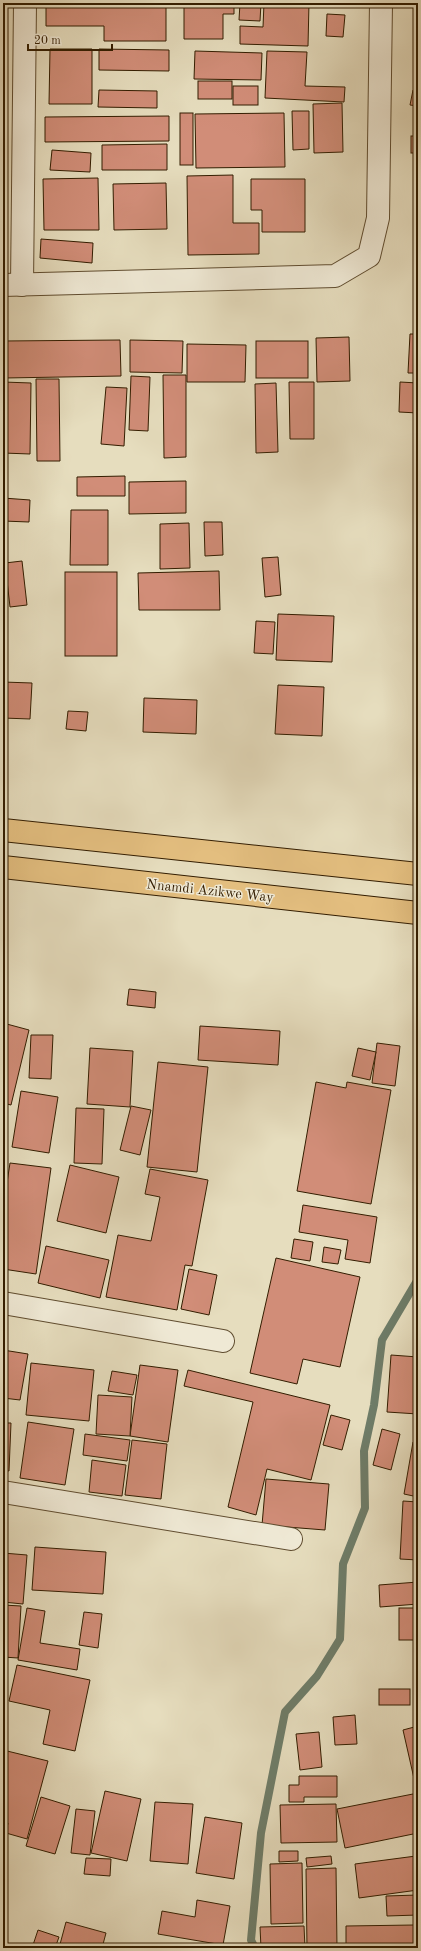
<svg xmlns="http://www.w3.org/2000/svg" width="421" height="1951" font-family="'Old Standard TT',serif">
<style>
.lines{fill:none;stroke-linecap:round;stroke-linejoin:round}
.stream{stroke:#6e7c68;stroke-width:8}
.building{fill:#d18d78;stroke:#331d00}
.minor-casing{stroke:#604d30;stroke-width:24}
.highway-casing{stroke:#331d00;stroke-width:24}
.minor{stroke:#efe9d5;stroke-width:22}
.highway{stroke:#e3be7f;stroke-width:22}
.labels{text-anchor:middle;stroke-width:3;stroke-linejoin:round;paint-order:stroke}
.street-label{font-size:14px;fill:#331d00;stroke:#efe9d5}
</style>
<rect width="100%" height="100%" fill="#e6ddbe"/>
<filter id="stains"><feTurbulence type="fractalNoise" baseFrequency=".005" numOctaves="4"/><feColorMatrix values="0 0 0 0 .2 0 0 0 0 .09 0 0 0 0 .02 0 0 0 .5 -.17"/></filter>
<radialGradient id="worn" r=".72"><stop offset=".6" stop-color="#630" stop-opacity="0"/><stop offset="1" stop-color="#630" stop-opacity=".3"/></radialGradient>
<g class="lines">
<polyline class="stream" points="255,1948 251,1940 261,1833 285,1712 317,1676 340,1639 343,1564 365,1508 364,1451 374,1405 382,1340 418,1279"/>
</g>
<g class="building">
<polygon points="46,3 166,3 166,41 104,41 104,26 46,26"/>
<polygon points="184,3 234,3 234,14 223,14 223,39 184,39"/>
<polygon points="240,3 261,3 260,21 239,20"/>
<polygon points="264,3 309,3 308,46 240,44 240,26 263,27"/>
<polygon points="327,14 345,15 343,37 326,36"/>
<polygon points="50,49 92,49 92,104 49,104"/>
<polygon points="99,49 169,50 169,71 99,70"/>
<polygon points="195,51 262,53 261,80 194,79"/>
<polygon points="267,51 307,52 305,86 345,87 344,102 265,98"/>
<rect x="198" y="81" width="34" height="18"/>
<rect x="233" y="86" width="25" height="19"/>
<polygon points="99,90 157,91 157,108 98,107"/>
<polygon points="413,90 418,91 418,106 410,105"/>
<polygon points="342,103 343,152 314,153 313,104"/>
<polygon points="292,111 309,111 309,149 293,150"/>
<rect x="180" y="113" width="13" height="52"/>
<polygon points="284,113 285,167 196,168 195,114"/>
<polygon points="169,116 169,141 45,142 45,117"/>
<rect x="411" y="136" width="7" height="17"/>
<polygon points="167,144 167,170 102,170 102,145"/>
<polygon points="52,150 91,153 90,172 50,170"/>
<polygon points="233,175 233,223 259,223 259,254 188,255 187,176"/>
<polygon points="98,178 99,230 44,230 43,179"/>
<polygon points="251,179 305,179 305,232 262,232 262,210 251,210"/>
<polygon points="166,183 167,229 114,230 113,184"/>
<polygon points="41,239 93,243 92,263 40,258"/>
<polygon points="410,334 418,334 418,373 408,373"/>
<polygon points="349,337 350,381 317,382 316,338"/>
<polygon points="120,340 121,376 4,378 3,341"/>
<polygon points="130,340 183,341 182,373 130,372"/>
<rect x="256" y="341" width="52" height="37"/>
<polygon points="187,344 246,345 245,382 187,382"/>
<polygon points="163,375 186,375 186,457 164,458"/>
<polygon points="131,376 150,377 148,431 129,430"/>
<polygon points="36,379 59,379 60,461 37,461"/>
<polygon points="3,382 31,383 30,454 3,453"/>
<polygon points="289,382 314,382 314,439 290,439"/>
<polygon points="400,382 418,383 418,413 399,412"/>
<polygon points="276,383 278,452 256,453 255,384"/>
<polygon points="106,387 127,388 124,446 101,444"/>
<polygon points="125,476 125,496 77,496 77,477"/>
<polygon points="186,481 186,513 129,514 129,482"/>
<polygon points="3,498 30,500 29,522 3,521"/>
<polygon points="71,510 108,510 108,565 70,565"/>
<polygon points="204,522 222,522 223,555 205,556"/>
<polygon points="189,523 190,568 160,569 160,524"/>
<polygon points="278,557 281,595 265,597 262,558"/>
<polygon points="22,561 27,605 10,607 5,563"/>
<polygon points="219,571 220,610 139,610 138,573"/>
<rect x="65" y="572" width="52" height="84"/>
<polygon points="278,614 334,616 332,662 276,660"/>
<polygon points="256,621 275,622 273,654 254,653"/>
<polygon points="3,682 32,683 30,719 3,718"/>
<polygon points="278,685 324,687 322,736 275,734"/>
<polygon points="144,698 197,700 196,734 143,732"/>
<polygon points="68,711 88,712 86,731 66,729"/>
<polygon points="129,989 156,992 155,1008 127,1005"/>
<polygon points="3,1023 29,1030 11,1105 3,1103"/>
<polygon points="200,1026 280,1031 278,1065 198,1060"/>
<polygon points="31,1035 53,1035 51,1079 29,1078"/>
<polygon points="377,1043 400,1046 395,1086 372,1083"/>
<polygon points="90,1048 133,1051 130,1107 87,1104"/>
<polygon points="358,1048 376,1052 370,1080 352,1076"/>
<polygon points="158,1062 208,1067 197,1172 147,1167"/>
<polygon points="316,1082 346,1088 347,1082 391,1090 371,1204 297,1191"/>
<polygon points="21,1091 58,1097 49,1153 12,1147"/>
<polygon points="131,1106 151,1110 140,1155 120,1150"/>
<polygon points="76,1108 104,1109 102,1164 74,1163"/>
<polygon points="3,1111 7,1112 3,1132"/>
<polygon points="10,1163 51,1168 36,1274 3,1269 3,1209"/>
<polygon points="70,1165 119,1177 106,1233 57,1221"/>
<polygon points="150,1169 208,1180 192,1266 185,1265 177,1310 106,1297 118,1235 151,1241 160,1197 145,1194"/>
<polygon points="303,1205 377,1217 370,1263 345,1259 348,1240 299,1232"/>
<polygon points="294,1239 313,1242 310,1261 291,1258"/>
<polygon points="46,1246 109,1260 100,1298 38,1283"/>
<polygon points="324,1247 341,1250 338,1264 322,1262"/>
<polygon points="276,1258 360,1277 340,1367 303,1359 297,1384 250,1373"/>
<polygon points="189,1269 217,1275 209,1315 181,1309"/>
<polygon points="3,1350 28,1354 20,1400 3,1398"/>
<polygon points="391,1355 418,1357 418,1414 387,1412"/>
<polygon points="31,1363 94,1370 89,1421 26,1415"/>
<polygon points="140,1365 178,1370 168,1442 130,1436"/>
<polygon points="188,1370 330,1405 311,1480 267,1469 256,1515 228,1507 253,1402 184,1386"/>
<polygon points="112,1371 137,1375 133,1395 108,1391"/>
<polygon points="98,1395 132,1397 130,1436 96,1434"/>
<polygon points="331,1415 350,1420 342,1450 323,1445"/>
<polygon points="28,1422 74,1429 65,1485 20,1478"/>
<polygon points="3,1423 11,1423 9,1471 3,1470"/>
<polygon points="382,1429 400,1434 391,1470 373,1465"/>
<polygon points="85,1434 130,1440 127,1461 83,1455"/>
<polygon points="132,1440 167,1444 161,1499 125,1495"/>
<polygon points="413,1442 418,1443 418,1497 404,1494"/>
<polygon points="92,1460 126,1465 122,1496 89,1492"/>
<polygon points="266,1479 329,1484 325,1530 262,1525"/>
<polygon points="403,1501 418,1502 418,1560 400,1559"/>
<polygon points="35,1547 106,1552 103,1594 32,1590"/>
<polygon points="3,1553 27,1555 23,1604 3,1602"/>
<polygon points="418,1582 418,1604 380,1607 379,1585"/>
<polygon points="3,1605 21,1606 18,1658 3,1657"/>
<polygon points="27,1608 45,1611 40,1643 80,1649 77,1670 18,1660"/>
<rect x="399" y="1608" width="19" height="32"/>
<polygon points="84,1612 102,1614 98,1648 79,1645"/>
<polygon points="17,1665 90,1680 75,1751 43,1744 50,1710 9,1701"/>
<rect x="379" y="1689" width="31" height="16"/>
<polygon points="355,1715 357,1744 335,1745 333,1717"/>
<polygon points="418,1726 418,1782 415,1783 403,1730"/>
<polygon points="319,1732 322,1767 300,1770 296,1734"/>
<polygon points="3,1750 48,1761 27,1839 6,1833 8,1823 3,1821"/>
<polygon points="299,1776 337,1776 337,1797 304,1797 304,1802 289,1802 289,1785 299,1785"/>
<polygon points="105,1791 141,1799 127,1861 91,1853"/>
<polygon points="418,1793 418,1833 345,1848 337,1809"/>
<polygon points="41,1797 70,1806 55,1854 26,1846"/>
<polygon points="155,1802 193,1804 188,1864 150,1861"/>
<polygon points="336,1804 337,1842 281,1843 280,1805"/>
<polygon points="76,1809 95,1811 90,1855 71,1853"/>
<polygon points="205,1817 242,1823 234,1879 196,1873"/>
<polygon points="279,1851 298,1851 298,1861 279,1862"/>
<polygon points="331,1856 332,1864 307,1867 306,1858"/>
<polygon points="416,1856 418,1890 359,1898 355,1864"/>
<polygon points="86,1858 111,1859 110,1876 84,1874"/>
<polygon points="302,1863 303,1923 271,1924 270,1864"/>
<polygon points="336,1868 337,1948 307,1948 306,1869"/>
<polygon points="418,1895 418,1915 387,1916 386,1896"/>
<polygon points="197,1900 230,1906 223,1945 158,1934 162,1911 195,1917"/>
<polygon points="66,1922 106,1933 102,1948 59,1948"/>
<polygon points="414,1925 414,1944 346,1944 346,1926"/>
<polygon points="304,1926 305,1948 261,1948 260,1927"/>
<polygon points="38,1930 59,1937 55,1948 32,1948"/>
<rect x="357" y="1947" width="55" height="1"/>
</g>
<g class="lines">
<defs>
<g id="minor">
<polyline points="3,285 335,276 369,256 378,218 381,3"/>
<polyline points="22,285 25,3"/>
<polyline points="3,1303 223,1341"/>
<polyline points="3,1492 291,1539"/>
</g>
<g id="highway">
<polyline points="3,830 418,874"/>
<polyline points="3,867 418,913"/>
</g>
</defs>
<use href="#minor" class="minor-casing"/>
<use href="#highway" class="highway-casing"/>
<use href="#minor" class="minor"/>
<use href="#highway" class="highway"/>
</g>
<g class="labels">
<g class="street-label">
<text transform="translate(210 890) rotate(6)" y="5">Nnamdi Azikwe Way</text>
</g>
</g>
<rect width="421" height="1951" fill="none" stroke="#e6ddbe" stroke-width="16"/>
<rect x="4" y="4" width="413" height="1943" fill="none" stroke="#331d00" stroke-width="2"/>
<rect x="8" y="8" width="405" height="1935" fill="none" stroke="#331d00"/>
<path d="M28 44v6h84v-6" fill="none" stroke="#331d00" stroke-width="2"/>
<text x="34" y="44" font-size="12" fill="#331d00" stroke="#efe9d5" stroke-width="3" paint-order="stroke">20 m</text>
<rect width="100%" height="100%" filter="url(#stains)"/>
<rect width="100%" height="100%" fill="url(#worn)"/>
</svg>
